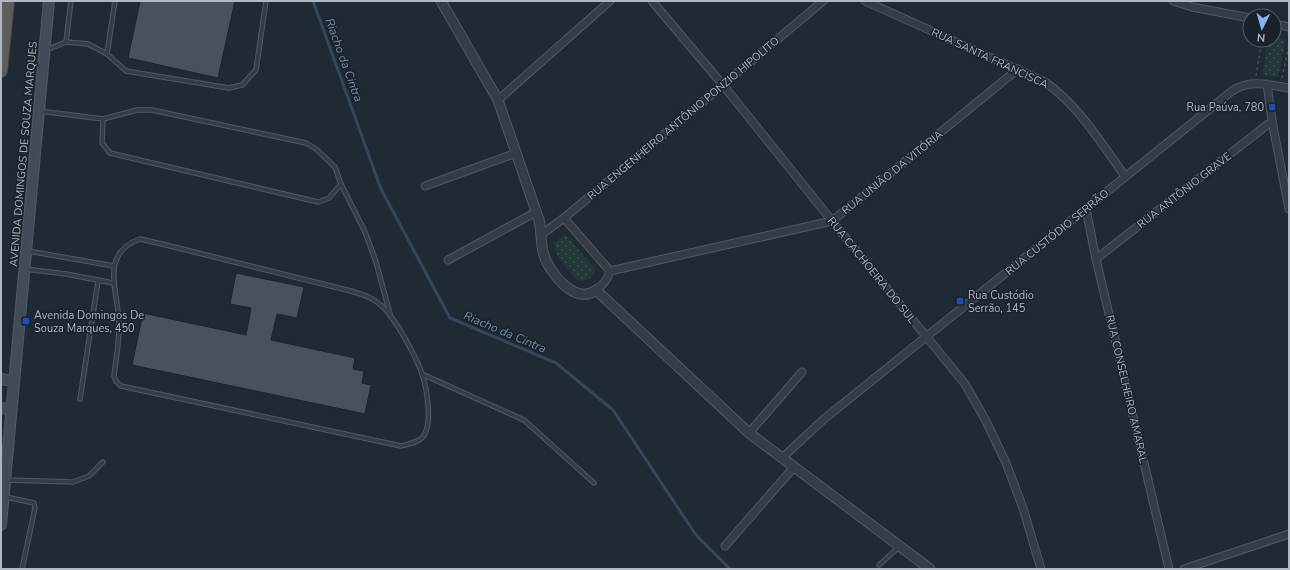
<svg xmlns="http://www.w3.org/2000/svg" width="1290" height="570" font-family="'Nunito Sans',sans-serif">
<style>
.park{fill:url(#park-dots)}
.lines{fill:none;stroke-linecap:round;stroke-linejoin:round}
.stream{stroke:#35475b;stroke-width:3}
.building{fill:#47525e;stroke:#1b232c}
.service-casing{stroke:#515a63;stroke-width:5.5}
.minor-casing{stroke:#515a63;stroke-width:9}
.tertiary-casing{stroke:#515a63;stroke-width:11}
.secondary-casing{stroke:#515a63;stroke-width:12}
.trunk-casing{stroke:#3e4750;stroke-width:14}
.path{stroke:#405253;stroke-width:1.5;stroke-dasharray:3 3;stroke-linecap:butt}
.service{stroke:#343c45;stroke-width:3.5}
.minor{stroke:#343c45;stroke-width:7}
.tertiary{stroke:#343c45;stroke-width:9}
.secondary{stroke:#424c58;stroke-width:10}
.trunk{stroke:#5e5d5b;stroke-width:12}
.transit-dot{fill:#1a4fb4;stroke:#19212a;stroke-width:1.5}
.labels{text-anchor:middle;stroke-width:3;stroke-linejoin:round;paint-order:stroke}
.street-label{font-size:11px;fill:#aeb7c2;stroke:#19212a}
.poi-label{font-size:11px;fill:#aeb7c2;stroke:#19212a;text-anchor:start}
.water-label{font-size:12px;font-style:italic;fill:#778faa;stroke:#19212a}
</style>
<defs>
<pattern id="park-dots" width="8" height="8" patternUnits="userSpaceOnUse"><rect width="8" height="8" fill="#233737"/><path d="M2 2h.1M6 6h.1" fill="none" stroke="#405252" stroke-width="1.8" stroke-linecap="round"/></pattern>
</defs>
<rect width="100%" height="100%" fill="#202a35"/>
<g class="park">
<polygon points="1274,38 1286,39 1278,77 1262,75 1268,40 1274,40"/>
<polygon points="565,234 596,270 589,279 583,281 577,280 559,259 555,251 554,243"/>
</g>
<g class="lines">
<polyline class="stream" points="313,1 381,189 450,318 556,363 613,410 696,535 730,569"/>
</g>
<g class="building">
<polygon points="140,1 235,1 218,78 128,58"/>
<polygon points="236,273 304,287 297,318 277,314 271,340 355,358 353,369 364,371 362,383 371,385 365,414 132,365 143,313 246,335 251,308 230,304"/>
</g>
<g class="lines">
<defs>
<g id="service">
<polyline points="66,42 71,1"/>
<polyline points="46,50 66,42 88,44 107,54 126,71 229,88 242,85 256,70 266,1"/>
<polyline points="107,54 115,1"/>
<polyline points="39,111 103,119 137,110 152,110 306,143 316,149 335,167 341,184 329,198 318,202 110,153 102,143 103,119"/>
<polyline points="341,184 365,232 376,262 390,314"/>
<path d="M140,239L162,244L351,291C364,295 373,297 383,307C396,320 416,356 422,374C427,389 433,424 423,437C417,443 409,444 401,446L121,386L116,381L114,376C116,360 119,344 119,327C120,295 97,254 140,239Z"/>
<polyline points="28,251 114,266"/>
<polyline points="25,269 66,274 113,283"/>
<polyline points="422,374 524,420 594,483"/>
<polyline points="80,399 98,281"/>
<polyline points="7,480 73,482 89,476 103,462"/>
<polyline points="6,497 34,503 35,508 22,569"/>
<polyline points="879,565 899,547"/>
</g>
<g id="minor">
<polyline points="652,1 723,85 832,221 965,384 986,421 1006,463 1023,508 1041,569"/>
<path d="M865,1L1045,82C1079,106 1101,143 1125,176"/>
<polyline points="1173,1 1192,7 1250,18"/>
<polyline points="1274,24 1289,27"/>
<polyline points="1267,84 1272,121 1289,209"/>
<polyline points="498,100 610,1"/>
<polyline points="425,186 516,153"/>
<polyline points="1086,209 1096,259 1169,569"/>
<path d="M564,218L610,271C608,279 603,285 596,290"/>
<polyline points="542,234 564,218 823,1"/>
<polyline points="1096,259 1272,121"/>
<polyline points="448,260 536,212"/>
<polyline points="610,271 832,221 1018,69"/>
<polyline points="749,433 802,372"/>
<path d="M782,458L824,419L1232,91C1249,79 1270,85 1289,88"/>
<polyline points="725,546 794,467"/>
<polyline points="1184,569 1289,534"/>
</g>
<path id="tertiary" d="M441,1L498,100L539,220C542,231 540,244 544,255C549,273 576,306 596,290L749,433L930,569"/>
<g id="secondary">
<polyline points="1,379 14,381"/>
<polyline points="1,408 11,409"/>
<polyline points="1,525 49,1"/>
</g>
<polyline id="trunk" points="1,71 8,1"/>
</defs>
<use href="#service" class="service-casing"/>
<use href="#minor" class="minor-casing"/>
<use href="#tertiary" class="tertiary-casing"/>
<use href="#secondary" class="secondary-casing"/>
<use href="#trunk" class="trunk-casing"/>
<g class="path">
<polyline points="1256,76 1262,40"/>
<polyline points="1282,78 1289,45"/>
</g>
<use href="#service" class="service"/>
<use href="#minor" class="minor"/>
<use href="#tertiary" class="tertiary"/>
<use href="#secondary" class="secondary"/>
<use href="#trunk" class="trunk"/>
</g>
<g class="transit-dot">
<rect x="1268" y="103" width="8" height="8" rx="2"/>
<rect x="956" y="297" width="8" height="8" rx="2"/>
<rect x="22" y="317" width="8" height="8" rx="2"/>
</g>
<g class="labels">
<g class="street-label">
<text transform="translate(990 58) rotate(25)" y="4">RUA SANTA FRANCISCA</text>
<text transform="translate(683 118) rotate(-40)" y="4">RUA ENGENHEIRO ANTÔNIO PONZIO HIPOLITO</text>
<text transform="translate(23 154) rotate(-85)" y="4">AVENIDA DOMINGOS DE SOUZA MARQUES</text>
<text transform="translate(892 172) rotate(-39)" y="4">RUA UNIÃO DA VITÓRIA</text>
<text transform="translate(1184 190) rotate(-38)" y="4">RUA ANTÔNIO GRAVE</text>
<text transform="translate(1057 232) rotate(-39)" y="4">RUA CUSTÓDIO SERRÃO</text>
<text transform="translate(872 270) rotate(51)" y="4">RUA CACHOEIRA DO SUL</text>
<text transform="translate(1127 389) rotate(77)" y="4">RUA CONSELHEIRO AMARAL</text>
</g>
<g class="poi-label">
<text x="1264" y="111" text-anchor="end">Rua Paúva, 780</text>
<text x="968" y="299">Rua Custódio<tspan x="968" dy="13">Serrão, 145</tspan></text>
<text x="34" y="319">Avenida Domingos De<tspan x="34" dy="13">Souza Marques, 450</tspan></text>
</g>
<g class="water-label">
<text transform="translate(344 60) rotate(70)" y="4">Riacho da Cintra</text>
<text transform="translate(505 332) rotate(23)" y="4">Riacho da Cintra</text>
</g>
</g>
<rect width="1290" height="570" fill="none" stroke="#aeb7c2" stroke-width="4"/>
<g transform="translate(1262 28) rotate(185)"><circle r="19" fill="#19212a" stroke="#555d67"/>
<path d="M0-3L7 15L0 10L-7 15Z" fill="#84b5f1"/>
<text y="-6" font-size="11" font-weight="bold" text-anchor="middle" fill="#aeb7c2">N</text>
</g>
</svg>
